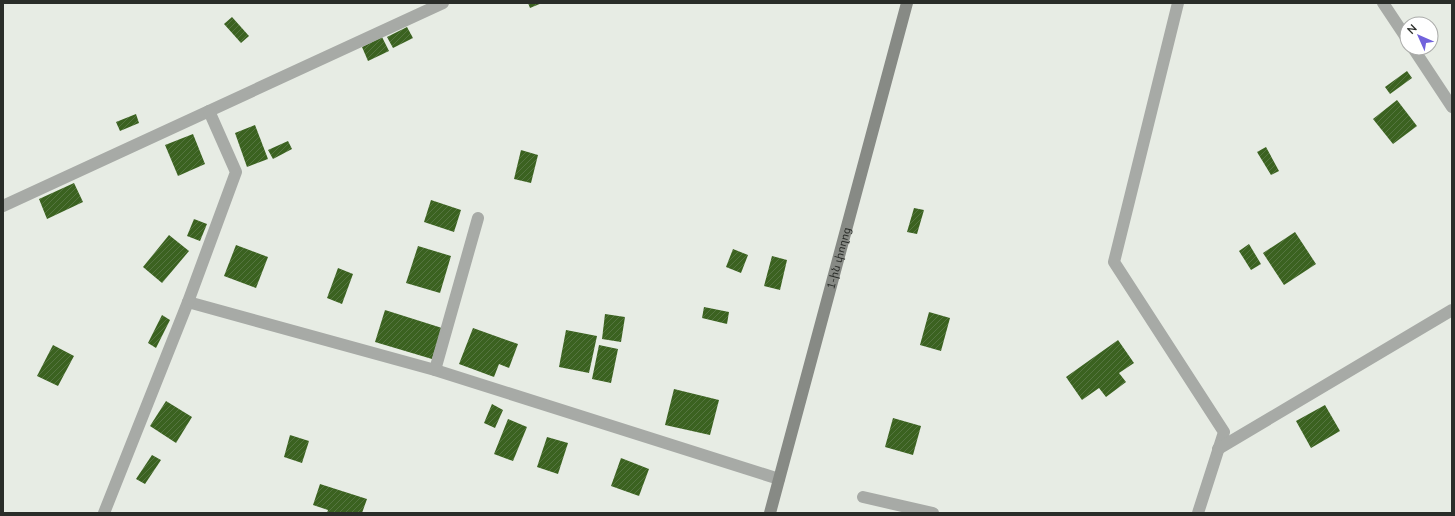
<svg xmlns="http://www.w3.org/2000/svg" width="1455" height="516" font-family="'Nunito Sans','Noto Sans Armenian',sans-serif">
<style>
.building{fill:url(#building-hatch)}
.lines{fill:none;stroke-linecap:round;stroke-linejoin:round}
.minor{stroke:#a7aaa6;stroke-width:12}
.secondary{stroke:#878a85;stroke-width:12}
.labels{text-anchor:middle;stroke-width:4;stroke-linejoin:round;paint-order:stroke}
.street-label{font-size:11px;fill:#2a2d29;stroke:#fff}
</style>
<defs>
<pattern id="building-hatch" width="6" height="6" patternUnits="userSpaceOnUse"><rect width="6" height="6" fill="#3b6220"/><path d="M-1 1l2-2M0 6l6-6M5 7l2-2" fill="none" stroke="#557540"/></pattern>
</defs>
<rect width="100%" height="100%" fill="#e7ece4"/>
<g class="building">
<polygon points="528,3 542,3 530,8"/>
<polygon points="232,17 249,36 241,43 224,24"/>
<polygon points="407,27 413,38 393,48 387,37"/>
<polygon points="382,37 389,51 368,61 362,47"/>
<polygon points="1407,71 1412,78 1390,94 1385,87"/>
<polygon points="1397,100 1417,126 1393,144 1373,119"/>
<polygon points="136,114 139,123 120,131 116,122"/>
<polygon points="255,125 268,159 247,167 235,133"/>
<polygon points="193,134 205,164 178,176 165,145"/>
<polygon points="288,141 292,149 273,159 268,150"/>
<polygon points="1266,147 1279,171 1271,175 1257,152"/>
<polygon points="521,150 538,155 531,183 514,179"/>
<polygon points="74,183 83,202 47,219 39,199"/>
<polygon points="431,200 461,210 454,232 424,222"/>
<polygon points="914,208 924,210 917,234 907,232"/>
<polygon points="194,219 207,224 200,241 187,236"/>
<polygon points="1295,232 1316,264 1284,285 1263,253"/>
<polygon points="169,235 189,251 162,283 143,267"/>
<polygon points="1249,244 1261,264 1251,270 1239,251"/>
<polygon points="236,245 268,257 256,288 224,276"/>
<polygon points="418,246 451,256 440,293 406,283"/>
<polygon points="733,249 748,255 741,273 726,267"/>
<polygon points="772,256 787,260 780,290 764,286"/>
<polygon points="338,268 353,274 342,304 327,298"/>
<polygon points="704,307 729,312 727,324 702,318"/>
<polygon points="385,310 442,328 432,359 375,342"/>
<polygon points="929,312 950,318 941,351 920,345"/>
<polygon points="605,314 625,317 621,342 602,339"/>
<polygon points="162,315 170,320 156,348 148,343"/>
<polygon points="473,328 518,344 509,368 499,364 494,377 459,364"/>
<polygon points="566,330 597,336 589,373 559,367"/>
<polygon points="1118,340 1134,363 1119,373 1126,382 1106,397 1099,388 1082,400 1066,377"/>
<polygon points="53,345 74,356 58,386 37,376"/>
<polygon points="599,345 618,349 611,383 592,379"/>
<polygon points="674,389 719,400 710,435 665,425"/>
<polygon points="166,401 192,417 176,443 150,426"/>
<polygon points="492,404 503,410 495,428 484,423"/>
<polygon points="1325,405 1340,431 1311,448 1296,421"/>
<polygon points="893,418 921,426 913,455 885,447"/>
<polygon points="508,419 527,427 513,461 494,454"/>
<polygon points="290,435 309,441 302,463 284,457"/>
<polygon points="547,437 568,443 558,474 537,467"/>
<polygon points="152,455 161,460 145,484 136,479"/>
<polygon points="621,458 649,469 639,496 611,486"/>
<polygon points="320,484 367,499 362,513 327,513 328,510 313,505"/>
</g>
<g class="lines">
<g class="minor">
<polyline points="1178,3 1114,262 1224,432 1198,513"/>
<polyline points="1383,3 1407,39"/>
<polyline points="1413,48 1452,107"/>
<polyline points="3,206 443,3"/>
<polyline points="188,302 435,370 779,479"/>
<polyline points="435,370 478,218"/>
<polyline points="1218,449 1452,310"/>
<polyline points="863,497 933,513"/>
<polyline points="104,513 188,302 236,172 209,111"/>
</g>
<path class="secondary" id="s1" d="M770,513L907,3"/>
</g>
<g class="labels">
<g class="street-label">
<text dy="4" stroke="none"><textPath href="#s1" startOffset="264">1-ին փողոց</textPath></text>
</g>
</g>
<rect width="1455" height="516" fill="none" stroke="#2a2d29" stroke-width="8"/>
<g transform="translate(1419 36) rotate(315)"><circle r="19" fill="#ffffff" stroke="#aaaba9"/>
<path d="M0-3L7 15L0 10L-7 15Z" fill="#7162dc"/>
<text y="-6" font-size="11" font-weight="bold" text-anchor="middle" fill="#2a2d29">N</text>
</g>
</svg>
